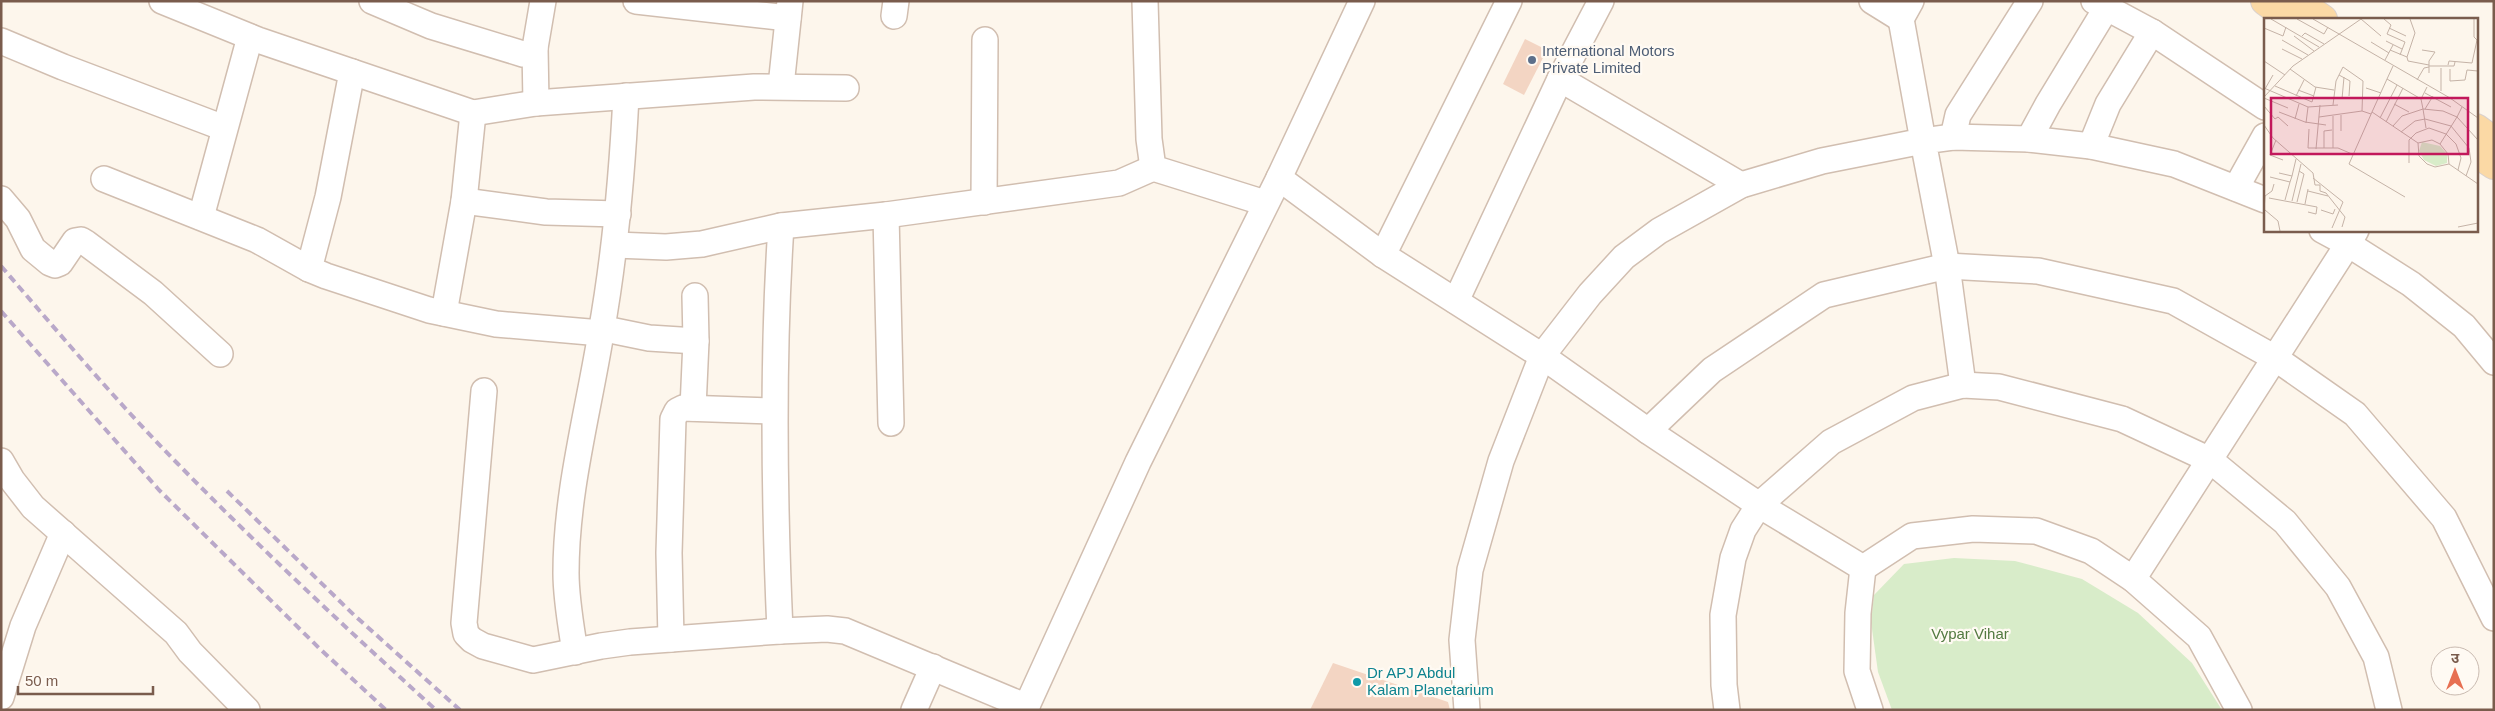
<svg xmlns="http://www.w3.org/2000/svg" width="2495" height="711" font-family="Helvetica,'Noto Sans Devanagari',sans-serif">
<style>
.green{fill:#d8ecc9}
.building{fill:#f3d5c3}
.lines{fill:none;stroke-linecap:round;stroke-linejoin:round}
.minor-casing{stroke:#d1beb0;stroke-width:28}
.major-casing{stroke:#dad1cd;stroke-width:30}
.minor{stroke:#fff;stroke-width:25}
.major{stroke:#fbd9a5;stroke-width:28}
.rail{stroke:#b9a8c9;stroke-width:4;stroke-dasharray:8 5;stroke-linecap:butt}
.service-dot{fill:#5c6f8a;stroke:#fffaf3;stroke-width:2}
.culture-dot{fill:#0f9aa8;stroke:#fffaf3;stroke-width:2}
.labels{text-anchor:middle;stroke-width:4.5;stroke-linejoin:round;paint-order:stroke}
.service-label{font-size:15px;fill:#4e5e75;stroke:#fffaf3;text-anchor:start}
.park-label{font-size:15px;fill:#537a41;stroke:#fffaf3}
.culture-label{font-size:15px;fill:#0d838f;stroke:#fffaf3;text-anchor:start}
.inset-road{fill:none;stroke:#c5b3a7;stroke-width:1}
.view{fill:#c2185b;fill-opacity:0.15;stroke:#c2185b;stroke-width:2.5}
.inset-edge{fill:none;stroke:#7a5c4d;stroke-width:2.5}
</style>
<rect width="100%" height="100%" fill="#fdf6ec"/>
<polygon class="green" points="1954,558 2015,561 2082,579 2138,613 2192,663 2222,710 1892,710 1878,672 1871,622 1874,595 1904,564"/>
<g class="building">
<polygon points="1525,39 1547,50 1524,95 1503,84"/>
<polygon points="1333,663 1448,702 1450,710 1310,710"/>
</g>
<g class="lines">
<defs>
<g id="minor">
<polyline points="162,1 258,40 473,113 536,103 754,87 846,88"/>
<polyline points="372,1 431,26 523,54 530,53 535,48 543,1"/>
<polyline points="636,1 788,18"/>
<polyline points="1145,1 1149,139 1153,168 1265,203"/>
<polyline points="1362,1 1279,178 1383,255 1542,356 1648,431 1759,505 1863,568 1912,536 1973,529 2036,531 2091,551 2133,579 2199,637 2239,710"/>
<polyline points="1872,1 1901,19 1911,1"/>
<polyline points="2094,1 2152,32 2265,107"/>
<polyline points="894,16 896,1"/>
<polyline points="1,41 63,67 224,128"/>
<polyline points="535,48 536,103"/>
<polyline points="1560,79 1741,185"/>
<polyline points="781,86 790,1"/>
<polyline points="1953,137 1958,115 2030,1"/>
<polyline points="2029,139 2048,104 2107,7"/>
<polyline points="2091,146 2108,104 2152,32"/>
<polyline points="104,179 257,240 309,269 326,276 429,310 496,324 601,333 605,329 649,338 696,341"/>
<polyline points="2236,188 2265,136"/>
<polyline points="1,199 18,219 33,249 50,263 55,265 60,263 75,241 81,240 86,243 153,293 220,354"/>
<polyline points="464,201 546,212 618,214"/>
<polyline points="984,202 985,40"/>
<polyline points="886,215 891,423"/>
<polyline points="201,217 250,37"/>
<polyline points="2322,230 2348,244 2356,230"/>
<polyline points="615,245 666,247 702,244 781,226 886,215 1119,183 1153,168"/>
<polyline points="1383,255 1509,1"/>
<polyline points="309,269 328,197 352,72"/>
<polyline points="1456,301 1560,79 1601,1"/>
<polyline points="444,313 464,201 473,113"/>
<polyline points="1963,385 1947,266 1923,141 1953,137 2029,139 2091,146 2174,164 2265,200"/>
<polyline points="484,391 464,623 466,634 472,640 483,646 533,660 601,646 630,642 780,631 827,629 845,631 1027,707"/>
<polyline points="693,408 696,341 695,296"/>
<polyline points="1648,431 1712,370 1824,295 1947,266 2038,271 2173,301 2275,358 2355,414 2444,518 2494,618"/>
<polyline points="1,461 12,480 33,507 176,633 190,652 247,710"/>
<polyline points="1863,568 1858,613 1857,671 1870,710"/>
<polyline points="2133,579 2348,244 2411,284 2464,326 2494,362"/>
<path d="M780,631C774,496 772,361 781,226"/>
<polyline points="671,639 669,553 673,419 677,411 683,408 774,411"/>
<path d="M575,652C571,626 566,599 566,573C566,492 588,413 601,333C615,255 622,176 626,96"/>
<polyline points="1,697 23,626 63,533"/>
<polyline points="914,710 933,667"/>
<polyline points="1025,710 1138,462 1279,178"/>
<polyline points="1467,710 1462,640 1470,570 1501,461 1542,356 1590,294 1624,257 1659,231 1741,185 1822,161 1923,141 1901,19"/>
<polyline points="1727,710 1724,685 1723,615 1733,558 1743,530 1759,505 1831,442 1913,398 1963,385 1999,387 2122,419 2210,460 2285,522 2338,587 2376,657 2389,710"/>
</g>
<g id="major">
<polyline points="2265,1 2289,19"/>
<polyline points="2297,1 2323,19"/>
<polyline points="2476,128 2494,141"/>
<polyline points="2476,153 2494,165"/>
</g>
</defs>
<use href="#minor" class="minor-casing"/>
<use href="#major" class="major-casing"/>
<use href="#minor" class="minor"/>
<use href="#major" class="major"/>
<g class="rail">
<path d="M1,266C59,333 116,401 178,464C261,549 348,630 436,710"/>
<polyline points="1,311 159,490 319,648 386,710"/>
<polyline points="227,491 354,615 460,710"/>
</g>
</g>
<circle class="service-dot" cx="1532" cy="60" r="5"/>
<circle class="culture-dot" cx="1357" cy="682" r="5"/>
<g class="labels">
<g class="service-label">
<text x="1542" y="56">International Motors<tspan x="1542" dy="17">Private Limited</tspan></text>
</g>
<g class="park-label">
<text x="1970" y="639">Vypar Vihar</text>
</g>
<g class="culture-label">
<text x="1367" y="678">Dr APJ Abdul<tspan x="1367" dy="17">Kalam Planetarium</tspan></text>
</g>
</g>
<g transform="translate(2264 18)">
<rect width="214" height="214" fill="#fdf6ec"/>
<path d="M158,124L176,128L183,136V145L172,148L160,142L155,133Z" fill="#d8ecc9"/>
<path class="inset-road" d="M7,1L55,29M33,1L60,16L64,9M49,1L186,80L214,100M97,1L117,18M120,1L127,7L123,16L141,24L136,37M0,10L19,18L22,9M125,10L142,18M30,18L50,33M38,18L41,15L60,26M18,22L44,37M122,23L138,31M107,24L125,35M18,31L38,41M126,32L143,39L151,15L146,1M158,32L171,34L165,43V55M143,39L144,43L165,47M121,42L129,27M0,43L21,57M184,47L185,43L208,45L213,22L210,19V1M129,48L123,61L157,81L163,69M165,48H190L191,44M26,51L51,69L70,72M186,51V63L201,62L203,52L214,53M75,57L86,63L85,78M123,61L108,94L154,125L168,122L176,126L184,136L185,146M153,62L160,50L165,49M11,68L48,84L52,69M0,70L44,89L74,87M102,70L117,75M1,71L9,57M34,72L50,78M177,73V50M161,75L187,89M32,78L40,62M0,79L29,48L97,1M0,80L24,90M78,81L80,59M130,86L145,94M69,87L72,63L79,49L99,63L98,93L107,96M0,88L11,101L14,99L24,108M161,91L169,78M15,94L41,104L62,107M108,94L85,146L141,179M77,97V113M55,99L98,93M116,100L133,67M31,101L35,86M122,104L139,70M42,105L44,89M0,107L9,120L49,155L51,167H56V173L62,175L81,199L78,209M129,108L138,98L159,91L157,81M162,110L159,91L179,93L193,99L198,89M45,111L44,130H74L88,136M137,114L151,103L161,101L187,108L205,130L207,144L202,158M12,122L6,137L19,142M154,125L155,138L163,146L171,149L185,146M176,126L193,99L214,122M60,130V113L68,112M69,130V98M52,131L56,87M145,145V122L152,115L165,110L182,116L192,126L197,140L194,152M185,146L214,166M15,155L28,158L32,141M6,159L26,164L28,158M49,160L79,184L68,210M44,173L64,178M5,180L53,189L52,196L44,194M21,182L26,164M28,183L37,146M33,184L40,156L35,153M41,186L44,171M1,192L14,203L16,213M57,192L69,196L71,191M0,193L1,178L8,173L10,166M194,209L214,205"/>
<path class="view" d="M7,80H204V136H7Z"/>
<rect width="214" height="214" class="inset-edge"/>
</g>
<rect width="2495" height="711" fill="none" stroke="#7a5c4d" stroke-width="5"/>
<g transform="translate(2455 671)"><circle r="24" fill="#fffaf3" stroke="#cabbb1"/>
<path d="M0-4L9 19L0 12L-9 19Z" fill="#e76f51"/>
<text y="-8" font-size="14" font-weight="bold" text-anchor="middle" fill="#7a5c4d">उ</text>
</g>
<path d="M18 686v8h135v-8" fill="none" stroke="#7a5c4d" stroke-width="2.5"/>
<text x="25" y="686" font-size="15" fill="#7a5c4d" stroke="#fffaf3" stroke-width="4" paint-order="stroke">50 m</text>
</svg>
